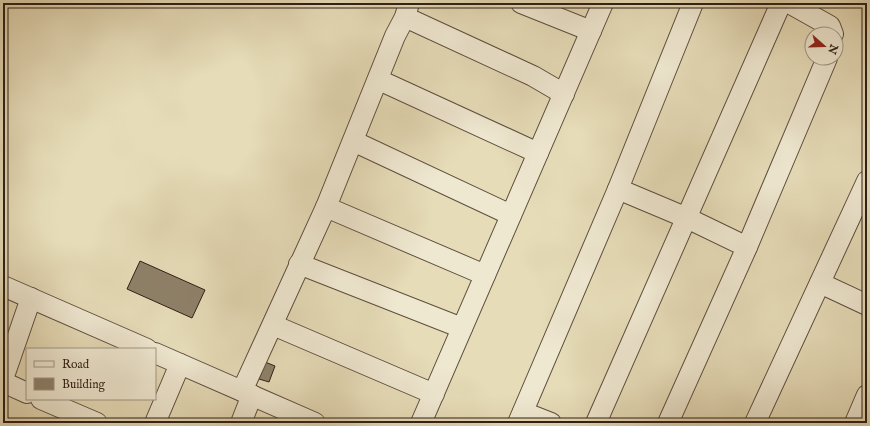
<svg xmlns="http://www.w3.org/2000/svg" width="870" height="426" font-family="'IM FELL English',serif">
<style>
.building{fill:#8e816a;stroke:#2f1e15}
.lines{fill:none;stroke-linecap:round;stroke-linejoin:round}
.minor-casing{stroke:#5d4e3e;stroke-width:22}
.minor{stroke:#efe8d1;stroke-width:20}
</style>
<rect width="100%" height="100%" fill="#e6dcb8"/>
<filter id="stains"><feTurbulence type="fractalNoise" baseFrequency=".005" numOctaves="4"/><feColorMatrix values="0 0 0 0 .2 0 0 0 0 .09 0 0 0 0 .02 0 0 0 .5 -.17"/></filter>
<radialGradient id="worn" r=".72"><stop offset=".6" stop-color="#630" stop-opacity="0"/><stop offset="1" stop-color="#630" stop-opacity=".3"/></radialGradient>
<g class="building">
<polygon points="140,261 205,290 192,318 127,289"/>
<polygon points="265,362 275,366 269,382 259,379"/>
</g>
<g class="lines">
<defs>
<g id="minor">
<polyline points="521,3 591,31"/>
<polyline points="789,3 830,26 833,34"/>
<polyline points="405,17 533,76 564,94"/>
<polyline points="379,80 538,153"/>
<polyline points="353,141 511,215"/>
<polyline points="618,189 687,218 747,247"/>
<polyline points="326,207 485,275"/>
<polyline points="299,264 462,328"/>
<polyline points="820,283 867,305"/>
<polyline points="3,286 147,349"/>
<polyline points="273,325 434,394"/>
<polyline points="155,353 315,423"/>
<polyline points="3,379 31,298"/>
<polyline points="3,382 27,393"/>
<polyline points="242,391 326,207 395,36 405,17 409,3"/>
<polyline points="41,399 97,423"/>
<polyline points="523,412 551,423"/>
<polyline points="155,423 180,364"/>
<polyline points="241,423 252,395"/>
<polyline points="421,423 603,3"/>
<polyline points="518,423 618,189 693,3"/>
<polyline points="596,423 781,3"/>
<polyline points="668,423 747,247 827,58"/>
<polyline points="755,423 867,181"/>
<polyline points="855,423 867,395"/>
</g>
</defs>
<use href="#minor" class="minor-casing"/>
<use href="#minor" class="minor"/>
</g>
<rect width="870" height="426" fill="none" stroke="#e6dcb8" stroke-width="16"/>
<rect x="4" y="4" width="862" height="418" fill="none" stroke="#2f1e15" stroke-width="2"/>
<rect x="8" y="8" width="854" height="410" fill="none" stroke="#2f1e15"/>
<rect x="26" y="348" width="130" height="52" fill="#efe8d1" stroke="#a29786"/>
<rect x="34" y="361" width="20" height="6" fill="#efe8d1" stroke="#a29786"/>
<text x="62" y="368" font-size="12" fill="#2f1e15">Road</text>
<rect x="34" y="378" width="20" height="12" fill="#8e816a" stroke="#a29786"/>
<text x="62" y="388" font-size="12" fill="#2f1e15">Building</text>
<g transform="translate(824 46) rotate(110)"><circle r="19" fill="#efe8d1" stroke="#a29786"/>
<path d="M0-3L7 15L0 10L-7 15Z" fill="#8f2418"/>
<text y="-6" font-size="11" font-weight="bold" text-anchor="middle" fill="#2f1e15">N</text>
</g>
<rect width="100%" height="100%" filter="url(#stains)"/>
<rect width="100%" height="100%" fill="url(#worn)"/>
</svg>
